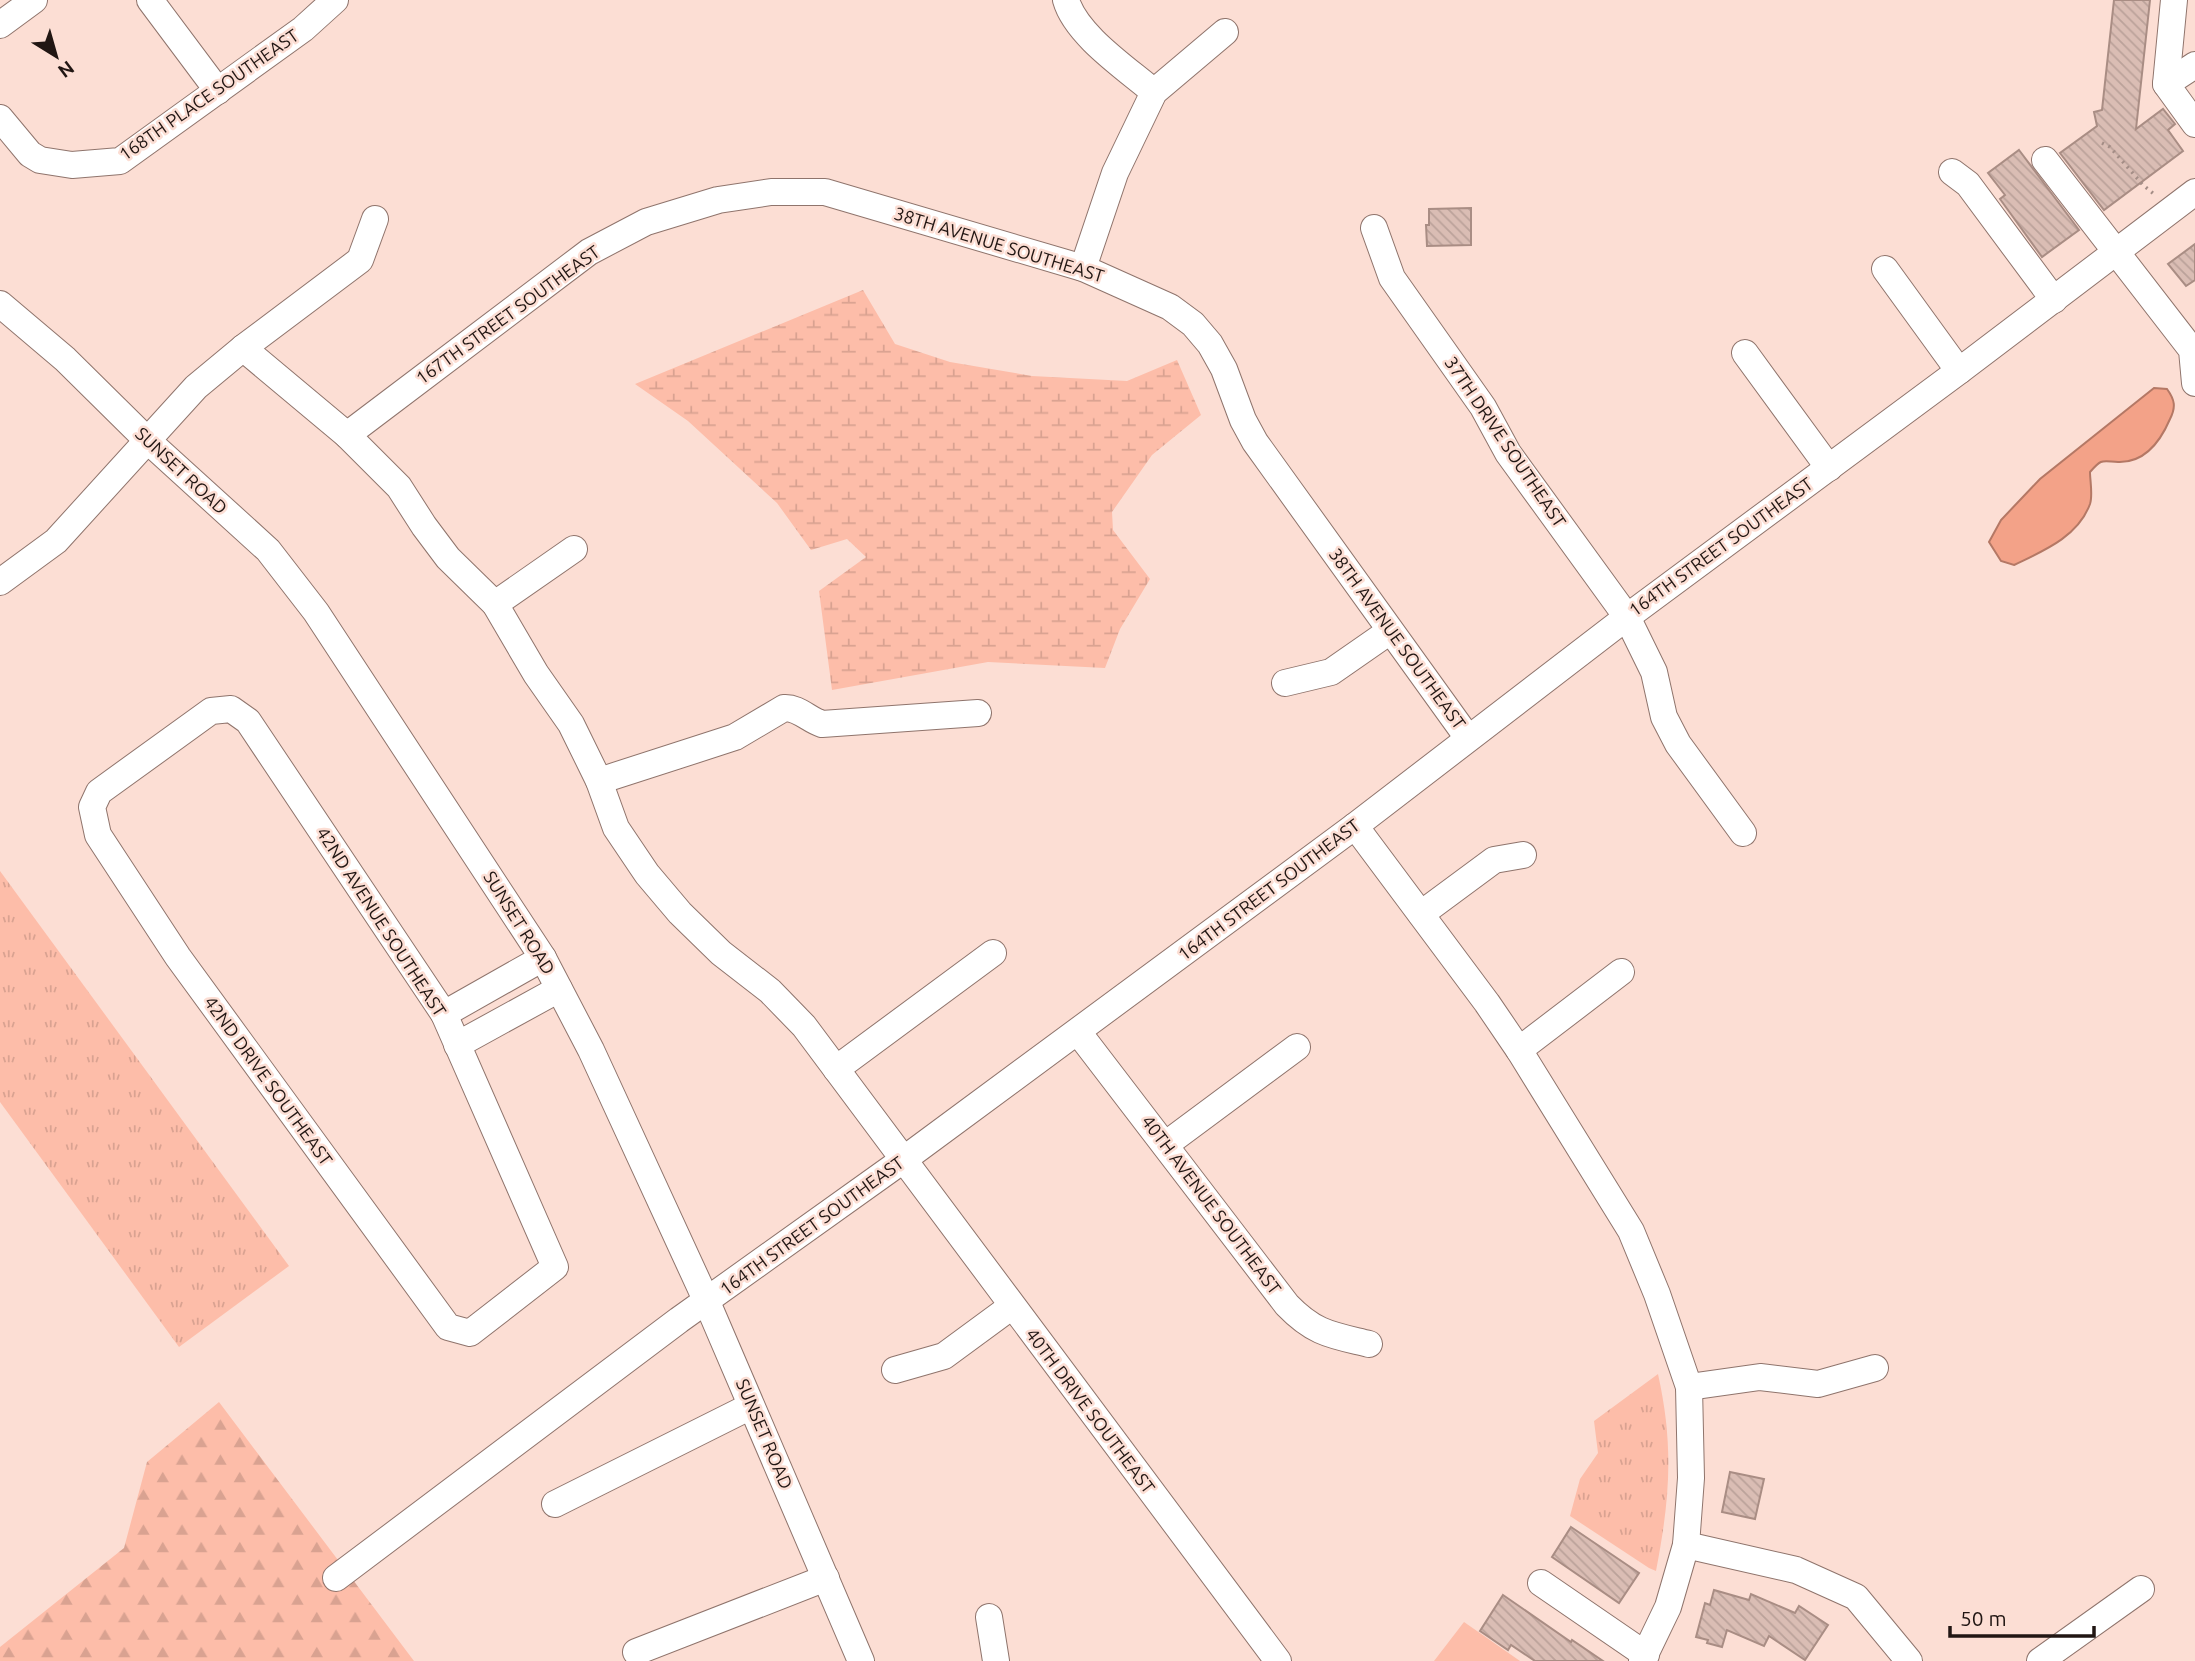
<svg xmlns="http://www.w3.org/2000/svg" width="2195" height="1661" font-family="Ubuntu,sans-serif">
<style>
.grass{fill:url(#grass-tufts)}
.forest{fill:url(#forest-firs)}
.wetland{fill:url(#wetland-marsh)}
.park{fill:#fdbda9}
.water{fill:#f3a288;stroke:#b47865;stroke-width:2}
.building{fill:url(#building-back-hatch);stroke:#a98d84;stroke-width:2}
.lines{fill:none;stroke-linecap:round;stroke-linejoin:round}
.minor-casing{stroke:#8f746c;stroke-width:28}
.path{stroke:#a48d86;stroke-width:3.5;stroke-dasharray:2 5;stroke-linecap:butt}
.minor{stroke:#fff;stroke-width:26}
.labels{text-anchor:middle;stroke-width:5;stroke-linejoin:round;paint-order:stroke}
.street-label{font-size:18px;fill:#211613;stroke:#fcded4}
</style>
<defs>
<pattern id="grass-tufts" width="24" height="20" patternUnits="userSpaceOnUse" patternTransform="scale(1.75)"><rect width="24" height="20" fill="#fdbda9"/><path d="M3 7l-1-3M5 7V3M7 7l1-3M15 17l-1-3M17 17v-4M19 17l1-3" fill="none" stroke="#d9a291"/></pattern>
<pattern id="forest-firs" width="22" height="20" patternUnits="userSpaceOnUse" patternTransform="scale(1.75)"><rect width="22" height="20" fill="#fdbda9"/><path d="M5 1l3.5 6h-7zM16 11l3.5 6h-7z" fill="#d9a291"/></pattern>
<pattern id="wetland-marsh" width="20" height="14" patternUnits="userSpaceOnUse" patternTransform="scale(1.75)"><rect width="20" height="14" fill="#fdbda9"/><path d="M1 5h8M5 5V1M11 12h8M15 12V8" fill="none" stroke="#d9a291"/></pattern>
<pattern id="building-back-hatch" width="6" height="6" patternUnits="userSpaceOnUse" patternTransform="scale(1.75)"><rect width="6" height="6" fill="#dabdb4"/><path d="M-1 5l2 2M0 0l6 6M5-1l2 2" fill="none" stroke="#bba29a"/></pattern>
</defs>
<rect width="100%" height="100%" fill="#fcded4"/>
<g class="grass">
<polygon points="0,871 289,1266 179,1347 0,1102"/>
<path d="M1658,1374C1674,1446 1670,1498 1656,1571L1649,1568L1570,1516L1580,1479L1598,1453L1594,1421Z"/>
</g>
<polygon class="forest" points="219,1402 414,1661 0,1661 0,1647 124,1548 147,1462"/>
<polygon class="wetland" points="863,290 895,344 950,362 1032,376 1127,381 1177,360 1201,415 1152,455 1112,512 1113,530 1150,579 1120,629 1105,668 988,662 832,690 819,591 866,557 847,539 811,550 777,503 688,421 635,384"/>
<polygon class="park" points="1464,1622 1520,1661 1434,1661"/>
<path class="water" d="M2154,388L2167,389C2175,400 2176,407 2170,419C2161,440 2145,463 2118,462C2102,461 2102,458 2090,472C2090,481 2093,495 2090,504C2078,537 2043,551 2014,565L2001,561L1989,542L2001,520L2040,479Z"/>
<g class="building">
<polygon points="2114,0 2150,0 2136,129 2163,109 2175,124 2168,130 2183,151 2104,210 2060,153 2097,126 2094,112 2102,110"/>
<polygon points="2019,150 2079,230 2042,257 2000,199 2005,195 1988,173"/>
<polygon points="1471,208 1471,245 1427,246 1426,225 1429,225 1429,209"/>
<polygon points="2195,244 2195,280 2186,286 2168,264"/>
<polygon points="1730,1472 1764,1479 1755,1519 1722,1512"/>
<polygon points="1571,1527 1639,1573 1619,1603 1552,1557"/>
<polygon points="1714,1590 1749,1600 1751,1594 1795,1613 1799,1606 1828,1625 1805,1660 1769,1636 1764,1646 1727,1630 1722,1647 1707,1643 1708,1640 1696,1637 1705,1603 1710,1605"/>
<polygon points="1503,1595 1571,1642 1572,1640 1603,1661 1535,1661 1511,1645 1508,1650 1480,1631"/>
</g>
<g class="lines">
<defs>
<g id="minor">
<polyline points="150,0 218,91"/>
<path d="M1066,0C1076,35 1126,68 1154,92"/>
<polyline points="0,25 34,0"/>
<polyline points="2195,65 2166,84 2195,124"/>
<polyline points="2166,84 2174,0"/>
<polyline points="0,118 30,154 40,160 72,165 120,161 303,29 335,0"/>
<polyline points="2045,160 2192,350 2195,383"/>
<polyline points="1952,172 1968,184 2054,300"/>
<polyline points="1374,228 1392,278 1483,407 1508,453 1627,617 1654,672 1664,717 1678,744 1743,833"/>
<polyline points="1083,268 1115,173 1154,92 1225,32"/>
<polyline points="1885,269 1959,371"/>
<polyline points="0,304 65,359 147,440 268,550 316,612 543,958 591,1050 707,1302 861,1661"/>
<polyline points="243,348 347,435 399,487 424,526 448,558 495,604 536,674 571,724 599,781 616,828 647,874 680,913 721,953 770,991 804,1026 1278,1661"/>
<polyline points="1745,353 1829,468"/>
<polyline points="347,435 589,252 646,222 718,200 771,192 825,192 1083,268 1170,307 1193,324 1210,344 1224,369 1243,420 1255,442 1468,738"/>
<polyline points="0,582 56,541 196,387 243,348 360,260 375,219"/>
<polyline points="495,604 574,549"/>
<polyline points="1285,683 1331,672 1390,631"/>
<polygon points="231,709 248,721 444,1014 555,1267 470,1333 448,1327 178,957 98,835 92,807 99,792 211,711"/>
<path d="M599,781L735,737L784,708C798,707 809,720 822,724L978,713"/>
<polyline points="1355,826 1487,1003 1519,1050 1631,1231 1657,1294 1689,1387 1691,1478 1686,1545 1668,1607 1642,1661"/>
<polyline points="1421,914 1494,860 1523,855"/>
<polyline points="444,1014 543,958"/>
<path d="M1078,1032L1287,1305C1315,1334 1332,1335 1369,1344"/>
<polyline points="457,1045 559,989"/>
<polyline points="1519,1050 1621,972"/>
<polyline points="836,1069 993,953"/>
<polyline points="1165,1145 1297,1047"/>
<polyline points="895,1370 944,1356 1012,1306"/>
<polyline points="1689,1387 1760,1377 1818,1384 1875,1368"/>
<polyline points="555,1504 751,1406"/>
<polyline points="1686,1545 1796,1570 1856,1597 1909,1661"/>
<polyline points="336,1578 679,1320 903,1160 1355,826 1627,617 1959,371 2195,192"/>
<polyline points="1541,1583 1646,1655"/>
<polyline points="989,1617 996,1661"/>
<polyline points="636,1652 826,1578"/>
<polyline points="2040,1661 2141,1589"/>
</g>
</defs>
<use href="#minor" class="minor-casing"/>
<polyline class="path" points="2102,143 2110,147 2143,185 2154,194"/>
<use href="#minor" class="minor"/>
</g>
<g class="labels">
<g class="street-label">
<text transform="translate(209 95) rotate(-35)" y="6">168TH PLACE SOUTHEAST</text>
<text transform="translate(999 245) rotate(17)" y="6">38TH AVENUE SOUTHEAST</text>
<text transform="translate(508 315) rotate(-36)" y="6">167TH STREET SOUTHEAST</text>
<text transform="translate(1505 442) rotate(56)" y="6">37TH DRIVE SOUTHEAST</text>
<text transform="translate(181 471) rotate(43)" y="6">SUNSET ROAD</text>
<text transform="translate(1721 547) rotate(-36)" y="6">164TH STREET SOUTHEAST</text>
<text transform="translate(1397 639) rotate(54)" y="6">38TH AVENUE SOUTHEAST</text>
<text transform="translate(1269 890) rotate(-37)" y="6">164TH STREET SOUTHEAST</text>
<text transform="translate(381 922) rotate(57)" y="6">42ND AVENUE SOUTHEAST</text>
<text transform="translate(519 923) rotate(58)" y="6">SUNSET ROAD</text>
<text transform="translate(268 1081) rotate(54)" y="6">42ND DRIVE SOUTHEAST</text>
<text transform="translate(1211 1205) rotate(53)" y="6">40TH AVENUE SOUTHEAST</text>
<text transform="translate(812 1226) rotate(-36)" y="6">164TH STREET SOUTHEAST</text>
<text transform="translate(1090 1411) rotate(53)" y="6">40TH DRIVE SOUTHEAST</text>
<text transform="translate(764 1434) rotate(67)" y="6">SUNSET ROAD</text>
</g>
</g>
<g transform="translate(56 56) rotate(143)" stroke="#fcded4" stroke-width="5" paint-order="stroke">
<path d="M0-5L12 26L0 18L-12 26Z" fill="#211613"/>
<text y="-10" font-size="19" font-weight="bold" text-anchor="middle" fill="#211613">N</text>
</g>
<path d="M1950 1626v10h144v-10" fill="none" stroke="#211613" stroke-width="3.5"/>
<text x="1960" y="1626" font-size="21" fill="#211613" stroke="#fcded4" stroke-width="5" paint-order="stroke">50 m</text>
</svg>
